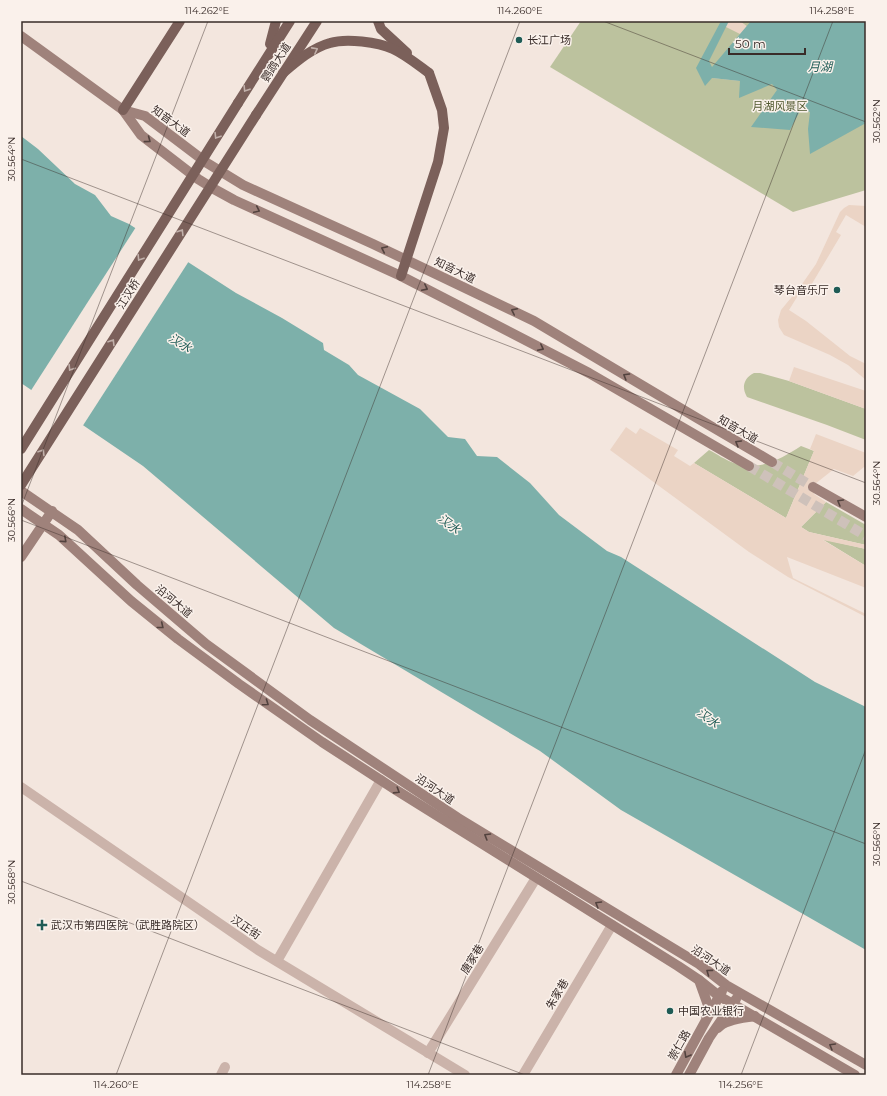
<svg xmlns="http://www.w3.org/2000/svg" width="887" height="1096" font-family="Montserrat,'Noto Sans SC',sans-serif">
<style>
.green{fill:#bcc29e}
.plaza{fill:#ebd4c5}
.water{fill:#7db0aa}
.pier{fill:#f3e6de}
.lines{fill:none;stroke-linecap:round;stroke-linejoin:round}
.secondary-tunnel{stroke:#cec1ba;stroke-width:10;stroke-dasharray:10 5;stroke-linecap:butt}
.street{stroke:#cbb3aa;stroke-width:10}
.secondary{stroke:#9f827b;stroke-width:10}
.primary{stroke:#7b605a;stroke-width:10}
.primary-bridge{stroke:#7b605a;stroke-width:10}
.oneway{stroke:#c1b0aa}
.oneway2{stroke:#52423e}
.ticks{fill:none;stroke:#392c29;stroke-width:1;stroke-opacity:0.45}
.poi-dot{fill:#1e5b55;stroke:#faf1eb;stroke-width:1.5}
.labels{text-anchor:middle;stroke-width:3;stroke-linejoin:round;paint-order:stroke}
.poi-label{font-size:11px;fill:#392c29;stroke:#faf1eb;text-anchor:start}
.street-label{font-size:11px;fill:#392c29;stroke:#faf1eb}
.park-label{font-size:11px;fill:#4f572d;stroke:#faf1eb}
.water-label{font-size:12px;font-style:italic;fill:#1e5b55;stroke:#faf1eb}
.neatline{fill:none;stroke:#392c29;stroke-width:1.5}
.ticks-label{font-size:10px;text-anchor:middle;fill:#392c29}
</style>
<rect width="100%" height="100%" fill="#f3e6de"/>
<g class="green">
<polygon points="581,21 866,21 866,190 793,212 550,67"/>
<path d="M754,373H760L789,381L866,409V440L827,425L747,397C741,387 744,378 754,373Z"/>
<path d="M801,446L814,451L786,518L694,463L709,450C717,454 725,460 734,463C758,472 781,459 801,446Z"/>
<polygon points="826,502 866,525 866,545 809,532 801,527"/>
<polygon points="822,539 866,549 866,566"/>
</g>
<g class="plaza">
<polygon points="721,21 740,21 752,30 740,81 712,78 746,37 720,24"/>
<polygon points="849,205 866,206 866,227 846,215 836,232 841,235 807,292 802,289 789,310 806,321 850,356 866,364 866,380 848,365 830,355 784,335 779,327 778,320 781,310 800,287 816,264 840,212 844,208"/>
<polygon points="794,367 866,391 866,409 789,381"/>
<polygon points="626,427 636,434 640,428 678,450 674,456 690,466 694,463 786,518 814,451 810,449 816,434 866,453 866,468 864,467 853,476 834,469 815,484 814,494 826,502 801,527 809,532 866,545 866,549 823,540 866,566 866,588 787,557 793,578 866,614 866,617 788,577 749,552 610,450"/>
</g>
<g class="water">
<polygon points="721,21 729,21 709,61 712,67 751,21 866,21 866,123 810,154 808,129 810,112 801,109 790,130 751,127 777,90 772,84 739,98 740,81 712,78 705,86 696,68"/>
<polygon points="21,136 38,149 75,184 95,195 111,216 129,224 236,293 282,318 323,343 324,350 349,365 358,375 420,409 448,437 465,439 477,456 497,457 530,483 559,515 607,551 621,557 815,682 866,707 866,950 621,810 540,751 334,628 143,466 21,383"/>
</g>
<polygon class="pier" points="136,227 189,261 82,427 30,392"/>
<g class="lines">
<g class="secondary-tunnel">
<polyline points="772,462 813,487"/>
<polyline points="749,466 866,536"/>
</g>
<g class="street">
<polyline points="21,787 258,950 465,1075"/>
<polyline points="277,961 381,780"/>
<polyline points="428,1053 536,878"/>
<polyline points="221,1075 225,1067"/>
<polyline points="523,1075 612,925"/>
</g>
<g class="secondary">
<polyline points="21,36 123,110 141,135 198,179 214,189 234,200 276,219 401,276 589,373 749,466"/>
<polyline points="123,110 145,116 207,163 243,185 373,244 534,321 697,418 772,462"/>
<polyline points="813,487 866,517"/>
<polyline points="21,491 78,530 137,585 206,644 310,720 458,818 699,964 726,985 866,1065"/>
<polyline points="21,509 59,535 131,601 178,639 239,684 322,742 396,790 678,966 699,980 719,996 855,1075"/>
<polyline points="21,557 52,511"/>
<polyline points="699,980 709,1008 706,1016"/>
<path d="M718,1028C725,1019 744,1018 755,1016"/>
<polyline points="676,1075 722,991"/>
<polyline points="689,1075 709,1038 736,999"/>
</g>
<g class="primary">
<polyline points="270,44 276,21"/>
<polyline points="238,103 290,21"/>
<polyline points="123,110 180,21"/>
<polyline points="256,115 317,21"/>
<polyline points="401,276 438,162 444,128 442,110 429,73"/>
</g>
<g class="primary-bridge">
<polyline points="378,21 381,29 407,53"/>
<path d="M283,73C297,61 312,48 330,43C346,38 378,42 393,49C406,55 418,65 429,73"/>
<polyline points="21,449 238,103"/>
<polyline points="21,485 256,115"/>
</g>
</g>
<defs><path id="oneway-chevron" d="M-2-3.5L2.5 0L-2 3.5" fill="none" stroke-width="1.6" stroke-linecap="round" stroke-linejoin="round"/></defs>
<g class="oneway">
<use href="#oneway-chevron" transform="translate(315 50) rotate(-28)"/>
<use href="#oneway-chevron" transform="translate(246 89) rotate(122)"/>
<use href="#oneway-chevron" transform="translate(217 136) rotate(122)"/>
<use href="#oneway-chevron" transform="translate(181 232) rotate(-58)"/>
<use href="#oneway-chevron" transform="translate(140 258) rotate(122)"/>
<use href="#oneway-chevron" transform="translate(112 342) rotate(-58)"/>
<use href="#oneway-chevron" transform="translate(71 368) rotate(122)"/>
<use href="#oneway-chevron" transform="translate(42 452) rotate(-58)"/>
</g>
<g class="oneway2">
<use href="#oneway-chevron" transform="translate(148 140) rotate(37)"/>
<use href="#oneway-chevron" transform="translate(257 210) rotate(25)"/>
<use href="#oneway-chevron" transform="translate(384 249) rotate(-155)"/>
<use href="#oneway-chevron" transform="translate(425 288) rotate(27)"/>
<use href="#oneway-chevron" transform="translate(514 311) rotate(-154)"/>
<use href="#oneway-chevron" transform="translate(541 348) rotate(27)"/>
<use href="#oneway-chevron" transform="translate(626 376) rotate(-149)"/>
<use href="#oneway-chevron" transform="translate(738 443) rotate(-150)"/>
<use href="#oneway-chevron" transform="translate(840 502) rotate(-150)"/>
<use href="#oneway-chevron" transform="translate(64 540) rotate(42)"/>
<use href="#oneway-chevron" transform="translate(161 626) rotate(39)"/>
<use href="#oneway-chevron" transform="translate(266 703) rotate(35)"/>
<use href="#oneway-chevron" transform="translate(397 791) rotate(32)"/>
<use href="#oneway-chevron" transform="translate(487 836) rotate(-149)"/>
<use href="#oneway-chevron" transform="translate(598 904) rotate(-149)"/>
<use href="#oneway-chevron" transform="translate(709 972) rotate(-144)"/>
<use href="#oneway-chevron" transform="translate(832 1046) rotate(-150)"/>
<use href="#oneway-chevron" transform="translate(687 1055) rotate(119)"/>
</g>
<path class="ticks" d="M603,21L866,122M21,159L866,483M21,507L208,21M21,520L866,844M21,881L525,1075M116,1075L520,21M428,1075L833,21M741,1075L866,749"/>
<g class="poi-dot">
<circle cx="519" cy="40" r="4"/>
<circle cx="837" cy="290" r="4"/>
<path d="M40 919h4v4h4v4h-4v4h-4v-4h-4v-4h4z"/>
<circle cx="670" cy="1011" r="4"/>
</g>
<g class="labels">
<g class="poi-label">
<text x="527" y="44">长江广场</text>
<text x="829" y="294" text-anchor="end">琴台音乐厅</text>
<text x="51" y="929">武汉市第四医院（武胜路院区）</text>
<text x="678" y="1015">中国农业银行</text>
</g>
<g class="street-label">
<text transform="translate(276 62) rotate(-57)" y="4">鹦鹉大道</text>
<text transform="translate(171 121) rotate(36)" y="4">知音大道</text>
<text transform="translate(455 270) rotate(26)" y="4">知音大道</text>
<text transform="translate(128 294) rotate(-58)" y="4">江汉桥</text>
<text transform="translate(738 429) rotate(30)" y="4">知音大道</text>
<text transform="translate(174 601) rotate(40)" y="4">沿河大道</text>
<text transform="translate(435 789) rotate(34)" y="4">沿河大道</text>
<text transform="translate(246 927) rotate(34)" y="4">汉正街</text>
<text transform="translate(472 959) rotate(-58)" y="4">唐家巷</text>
<text transform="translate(711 960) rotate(34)" y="4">沿河大道</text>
<text transform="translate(557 994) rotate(-59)" y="4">朱家巷</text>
<text transform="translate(679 1045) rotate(-61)" y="4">崇仁路</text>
</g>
<g class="park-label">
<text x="780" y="110">月湖风景区</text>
</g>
<g class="water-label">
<text x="820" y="71">月湖</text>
<text transform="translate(180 343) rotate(32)" y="4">汉水</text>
<text transform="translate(449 524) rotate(37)" y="4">汉水</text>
<text transform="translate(708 718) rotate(37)" y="4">汉水</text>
</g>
</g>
<rect width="887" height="1096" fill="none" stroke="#faf1eb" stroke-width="44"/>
<path d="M729 48v6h76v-6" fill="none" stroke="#392c29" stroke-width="2"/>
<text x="735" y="48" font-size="12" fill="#392c29" stroke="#faf1eb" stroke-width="3" paint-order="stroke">50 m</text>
<rect x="22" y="22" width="843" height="1052" class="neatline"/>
<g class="ticks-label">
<text x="207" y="14">114.262°E</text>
<text x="520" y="14">114.260°E</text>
<text x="832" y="14">114.258°E</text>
<text transform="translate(876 121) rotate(-90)" y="4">30.562°N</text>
<text transform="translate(11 159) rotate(-90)" y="4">30.564°N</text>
<text transform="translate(876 483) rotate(-90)" y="4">30.564°N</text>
<text transform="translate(11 520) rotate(-90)" y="4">30.566°N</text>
<text transform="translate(876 844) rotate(-90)" y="4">30.566°N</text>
<text transform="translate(11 882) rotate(-90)" y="4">30.568°N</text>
<text x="116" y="1088">114.260°E</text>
<text x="429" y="1088">114.258°E</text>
<text x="741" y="1088">114.256°E</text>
</g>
</svg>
